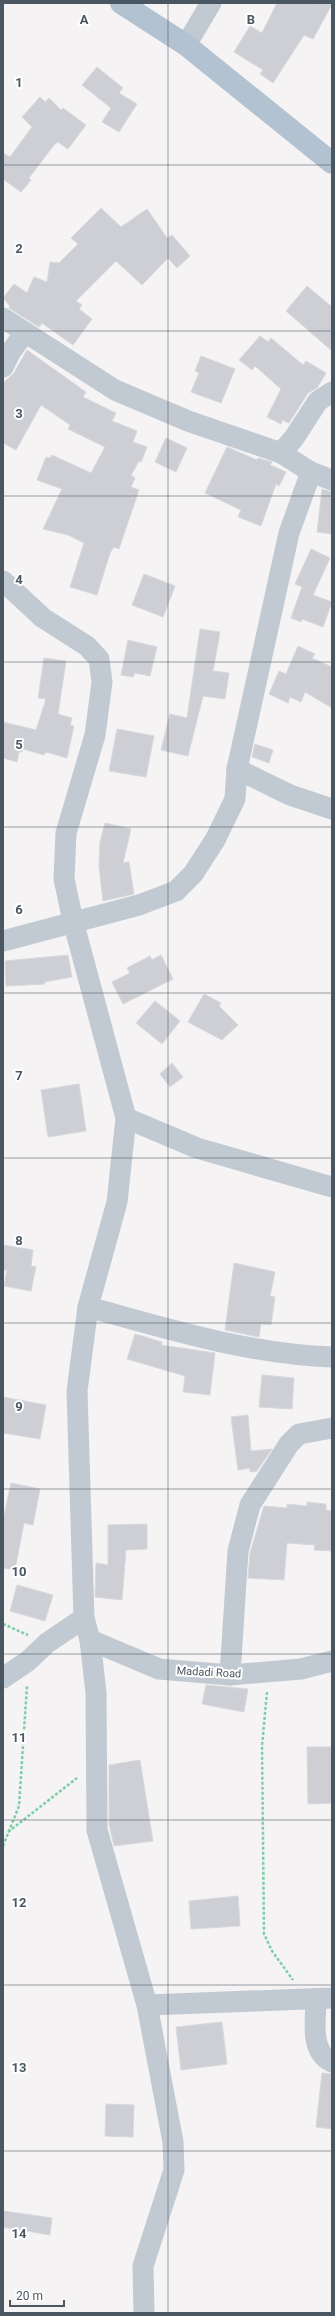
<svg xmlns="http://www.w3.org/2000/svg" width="335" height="2316" font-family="Roboto,sans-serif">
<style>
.building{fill:#cdcfd5;stroke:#d7d9de}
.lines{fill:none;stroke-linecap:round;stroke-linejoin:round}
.path{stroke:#7ad0a6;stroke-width:2.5;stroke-dasharray:3 2;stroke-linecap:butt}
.minor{stroke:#c1cad2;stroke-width:21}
.major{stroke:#b3c2d1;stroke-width:22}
.grid{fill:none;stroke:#4a5661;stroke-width:1;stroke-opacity:0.55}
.labels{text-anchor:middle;stroke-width:4;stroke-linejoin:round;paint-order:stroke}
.street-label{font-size:11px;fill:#4a5661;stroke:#fff}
.grid-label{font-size:13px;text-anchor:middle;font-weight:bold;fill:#4a5661;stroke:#fff;stroke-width:4;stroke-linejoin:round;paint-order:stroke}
</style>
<rect width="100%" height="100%" fill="#f5f3f3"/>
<g class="building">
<polygon points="277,3 332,4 313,39 304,35 273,83 260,74 263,70 234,52 250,26 262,33"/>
<polygon points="97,67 123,88 119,93 137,104 119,132 102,122 111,108 82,85"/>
<polygon points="40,97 45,102 49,98 61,110 63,108 86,125 68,149 58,142 54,145 29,178 31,180 21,192 3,179 3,153 10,157 32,127 22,117"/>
<polygon points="101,208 121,227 147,209 167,238 172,235 190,256 177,268 168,258 142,285 116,261 76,301 82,305 79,309 92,319 73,345 42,323 39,327 9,308 10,306 3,298 14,284 27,293 34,277 47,282 50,262 59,263 78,244 71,238"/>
<polygon points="307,286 332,307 332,351 286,311"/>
<polygon points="260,336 268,342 271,338 303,365 306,361 326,373 317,388 308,393 289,423 282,420 281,424 267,417 281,389 255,366 252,370 239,360"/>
<polygon points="27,350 86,392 83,397 116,413 112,421 137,431 133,442 147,447 141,462 139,461 131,475 135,478 131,487 139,490 119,549 114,547 110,553 97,595 70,587 84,543 68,535 43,529 62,489 37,480 46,457 50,458 52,455 91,473 105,447 68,429 70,425 41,405 16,450 3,443 3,383 14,373"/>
<polygon points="201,356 235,369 221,403 191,392 199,373 195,371"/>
<polygon points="166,438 187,448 176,472 155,462"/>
<polygon points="227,447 257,460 258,458 272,462 270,465 286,472 279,486 276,484 261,526 238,517 241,510 205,493"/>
<polygon points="322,489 332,492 332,534 317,532"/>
<polygon points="311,549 330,558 313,595 332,602 323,627 302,619 301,622 291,618 302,587 295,584"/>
<polygon points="144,574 175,586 163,617 132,605"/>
<polygon points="200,629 220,632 213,671 229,673 225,699 203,696 188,756 161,750 170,714 187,718"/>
<polygon points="128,640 157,647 150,676 135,673 133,677 121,675"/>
<polygon points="298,646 315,654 312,658 332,667 332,708 305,692 301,702 290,697 288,703 269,694 279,671 286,674"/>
<polygon points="44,658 66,661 58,714 72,718 70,725 74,726 67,758 46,752 44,755 23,749 22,752 19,752 17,762 3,758 3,722 36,730 46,699 38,698"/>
<polygon points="117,729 154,736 146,777 109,771"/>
<polygon points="255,744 273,750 269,763 252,757"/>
<polygon points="105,823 131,829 123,863 129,862 134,894 103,901 99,866 100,842"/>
<polygon points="68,955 72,977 44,982 45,984 6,986 5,961"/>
<polygon points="161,955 173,979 123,1004 112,982 130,973 127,968 150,956 152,960"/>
<polygon points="204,994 221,1003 219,1006 238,1025 222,1040 188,1022"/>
<polygon points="155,1001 180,1021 162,1044 136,1023"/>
<polygon points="172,1063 183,1077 170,1087 160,1074"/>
<polygon points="79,1084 86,1131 48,1137 41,1090"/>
<polygon points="3,1245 33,1250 31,1266 36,1267 31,1291 4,1286 7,1270 3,1270"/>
<polygon points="234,1263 275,1272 270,1296 275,1297 271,1325 261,1324 259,1337 225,1330"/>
<polygon points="135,1334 162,1342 161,1345 215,1353 210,1395 183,1392 185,1376 127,1359"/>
<polygon points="262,1375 294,1378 292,1409 259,1407"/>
<polygon points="3,1397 46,1405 40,1439 3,1433"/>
<polygon points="248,1415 251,1451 272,1449 257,1471 250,1472 250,1468 238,1470 231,1417"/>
<polygon points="11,1483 40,1489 33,1525 24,1523 15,1570 3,1568 3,1521"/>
<polygon points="307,1502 326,1504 326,1510 332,1511 332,1551 314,1550 315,1545 287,1543 284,1580 248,1578 250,1553 264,1506 287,1508 287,1504 307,1506"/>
<polygon points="147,1524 147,1549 126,1550 122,1600 95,1597 96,1563 108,1565 108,1525"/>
<polygon points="17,1585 53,1595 45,1621 10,1611"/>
<polygon points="206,1685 248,1689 244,1712 202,1704"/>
<polygon points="307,1747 332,1747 332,1803 308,1804"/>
<polygon points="140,1760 153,1841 114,1846 109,1824 109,1765"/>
<polygon points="238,1896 240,1926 191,1929 189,1901"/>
<polygon points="222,2022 227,2064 181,2070 176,2027"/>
<polygon points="322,2073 332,2074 332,2129 316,2127"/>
<polygon points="106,2104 134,2105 133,2137 105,2136"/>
<polygon points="4,2211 52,2218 50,2235 3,2227"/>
</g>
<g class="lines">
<g class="path">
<polyline points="3,1624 28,1635"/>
<polyline points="267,1692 262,1746 264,1934 272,1951 293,1980"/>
<polyline points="8,1832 77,1778"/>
<polyline points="3,1846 19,1806 27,1686"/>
</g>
<g class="minor">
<polyline points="186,45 211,3"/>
<polyline points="3,318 115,390 188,421 281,453 311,472 332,480"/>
<polyline points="3,367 10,353 25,332"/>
<polyline points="281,453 294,438 318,401 332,392"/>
<polyline points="3,581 43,618 87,646 99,659 102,682 95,735 66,833 64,879 73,921 126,1118 117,1202 88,1307 77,1391 84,1618 90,1640 96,1693 97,1830 147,2005 173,2142 174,2170 143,2266 144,2313"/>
<polyline points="237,769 290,795 332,809"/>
<polyline points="3,941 139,905 176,891 193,874 215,840 235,799 237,769 289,533 311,472"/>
<polyline points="126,1118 197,1148 332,1187"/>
<path d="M88,1307C169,1329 248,1354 332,1357"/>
<polyline points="90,1640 159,1669 230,1675 301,1669 332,1661"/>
<polyline points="230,1675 238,1551 250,1505 289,1444 299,1434 332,1428"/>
<polyline points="3,1678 28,1661 47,1643 84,1618"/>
<path d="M316,1999C316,2020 309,2051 332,2062"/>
<polyline points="147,2005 332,1998"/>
</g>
<polyline class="major" points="121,3 186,45 332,163"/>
</g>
<path class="grid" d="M168,3V2313M3,165H332M3,331H332M3,496H332M3,662H332M3,827H332M3,993H332M3,1158H332M3,1323H332M3,1489H332M3,1654H332M3,1820H332M3,1985H332M3,2151H332"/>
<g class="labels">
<g class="street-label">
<text transform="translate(209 1672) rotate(3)" y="4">Madadi Road</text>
</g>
</g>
<g class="grid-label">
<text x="84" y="24">A</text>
<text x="251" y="24">B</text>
<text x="19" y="87">1</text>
<text x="19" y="253">2</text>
<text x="19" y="418">3</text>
<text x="19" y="584">4</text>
<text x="19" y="749">5</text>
<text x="19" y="914">6</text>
<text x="19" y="1080">7</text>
<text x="19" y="1245">8</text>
<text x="19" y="1411">9</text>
<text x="19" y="1576">10</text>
<text x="19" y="1742">11</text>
<text x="19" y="1907">12</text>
<text x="19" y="2072">13</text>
<text x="19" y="2238">14</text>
</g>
<rect width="335" height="2316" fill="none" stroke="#4a5661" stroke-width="8"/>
<path d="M10 2300v6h54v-6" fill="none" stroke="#4a5661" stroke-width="2"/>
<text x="16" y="2300" font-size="12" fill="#4a5661" stroke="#ffffff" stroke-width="3" paint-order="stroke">20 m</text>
</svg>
